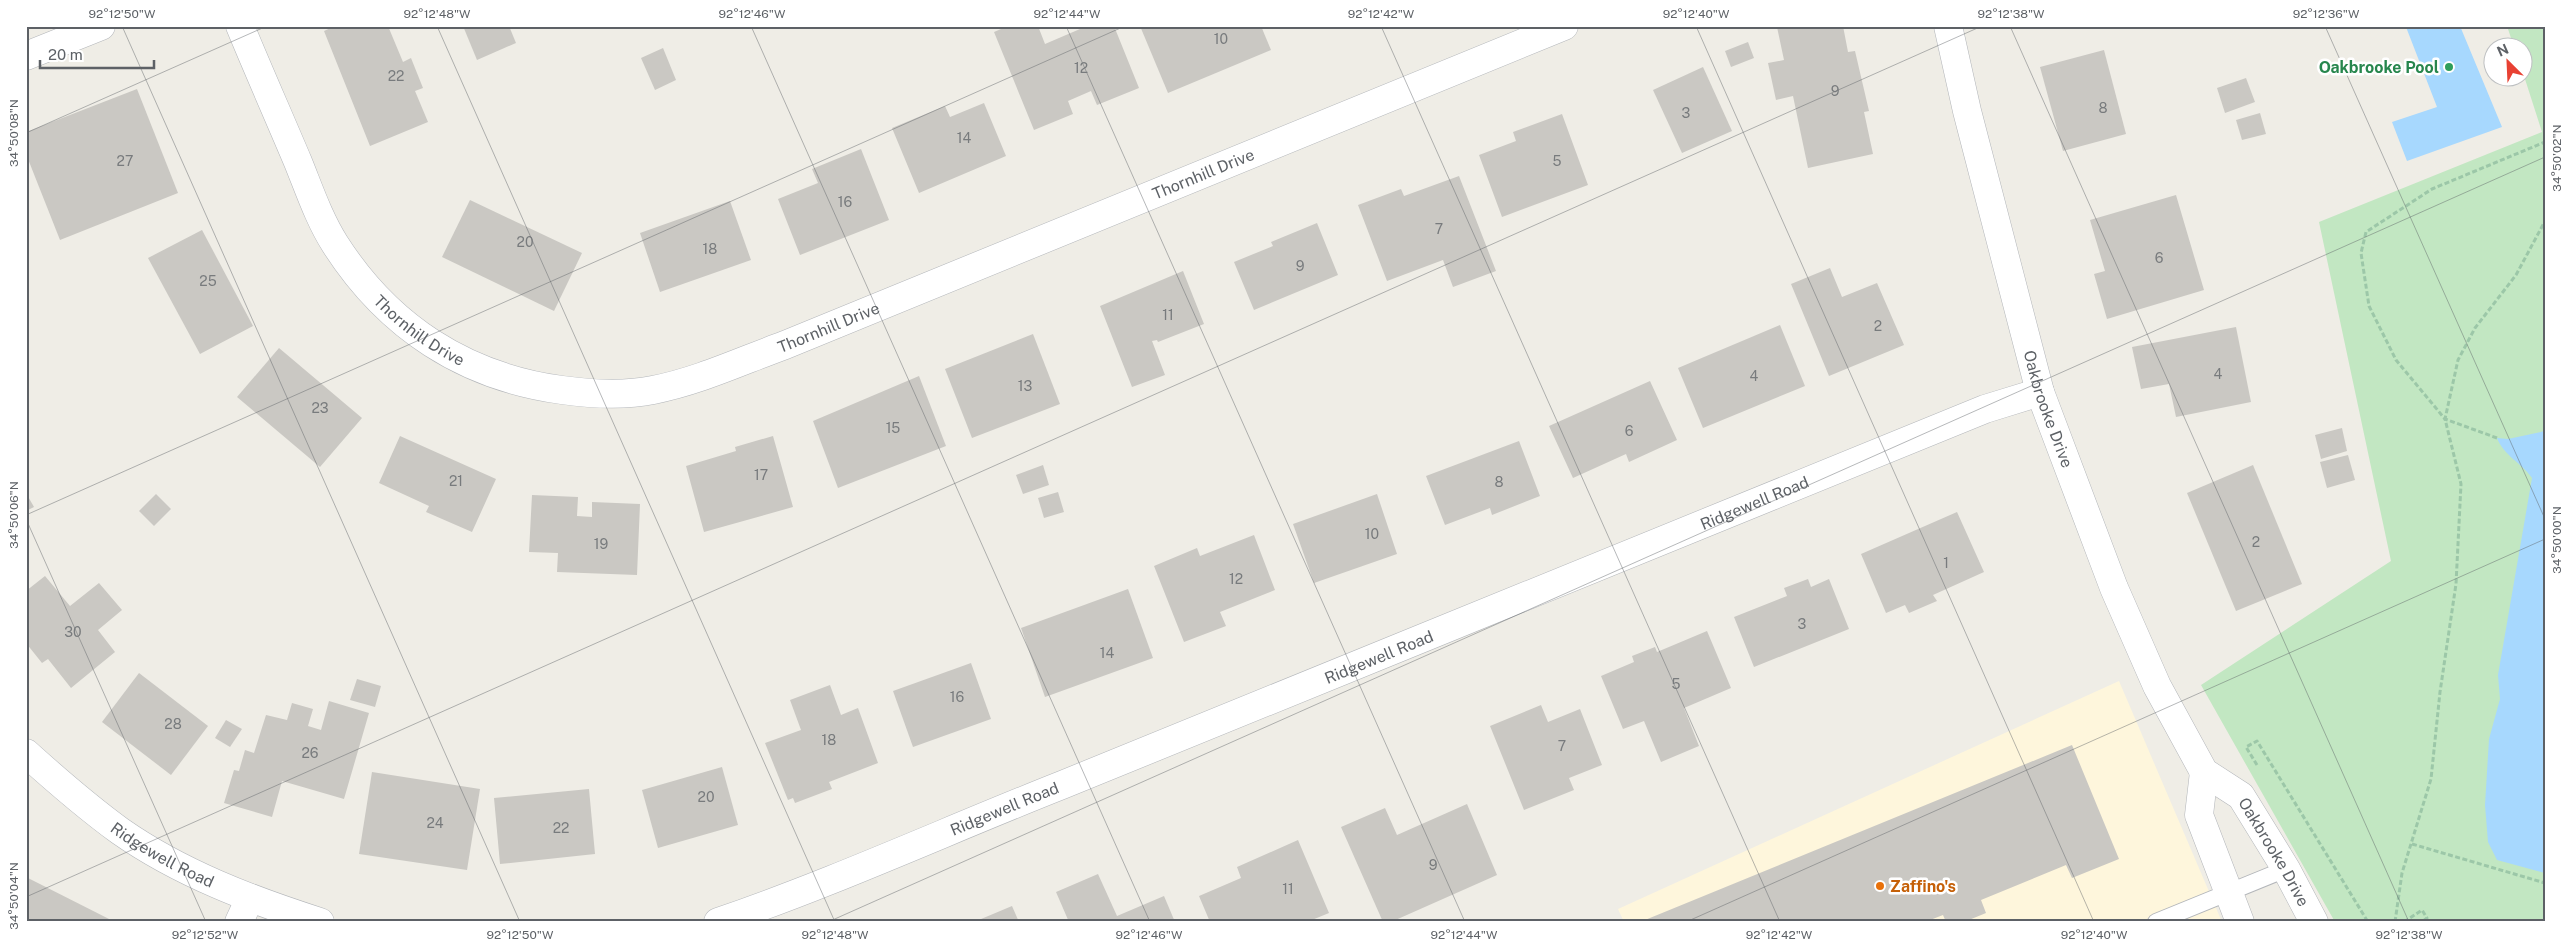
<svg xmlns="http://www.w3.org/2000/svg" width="2571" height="948" font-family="'Public Sans',sans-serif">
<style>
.commercial{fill:#fef6dc}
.green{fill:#c2e7c2}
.water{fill:#a7d8fe}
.building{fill:#cac8c3}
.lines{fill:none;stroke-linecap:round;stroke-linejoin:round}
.service-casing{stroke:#b3b6ba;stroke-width:18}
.minor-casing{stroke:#b3b6ba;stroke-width:29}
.tertiary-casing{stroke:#b3b6ba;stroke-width:29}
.path{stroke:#9cc7a8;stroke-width:3;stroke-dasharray:5 2.5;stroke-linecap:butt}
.service{stroke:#fff;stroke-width:16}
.minor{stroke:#fff;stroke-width:28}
.tertiary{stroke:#fff;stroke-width:28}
.ticks{fill:none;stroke:#5d6166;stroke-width:1;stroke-opacity:0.45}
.leisure-dot{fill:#2e9e5b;stroke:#fff;stroke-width:2}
.food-dot{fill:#e8710a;stroke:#fff;stroke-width:2}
.labels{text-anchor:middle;stroke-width:5;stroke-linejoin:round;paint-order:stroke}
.number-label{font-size:14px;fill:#787b7d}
.leisure-label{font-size:16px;font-weight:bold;fill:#27864d;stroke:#fff;text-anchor:end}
.street-label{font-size:16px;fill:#5d6166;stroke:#fff}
.food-label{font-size:16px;font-weight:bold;fill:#c56008;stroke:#fff;text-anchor:start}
.neatline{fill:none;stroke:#5d6166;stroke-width:2}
.ticks-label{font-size:12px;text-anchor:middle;fill:#5d6166}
</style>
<rect width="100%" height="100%" fill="#efede6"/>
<polygon class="commercial" points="2119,681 2222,922 1624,922 1618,909"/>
<polygon class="green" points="2507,26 2545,26 2545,922 2335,922 2201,685 2391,561 2319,222 2542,132 2524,76 2524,48 2514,47"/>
<g class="water">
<polygon points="2409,26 2460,26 2502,127 2407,161 2392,122 2437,107 2406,27"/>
<path d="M2545,431V873L2497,860L2488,842L2485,805L2489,739L2500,699L2498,675L2532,478C2522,463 2504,456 2497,438L2508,439Z"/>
</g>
<g class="building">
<polygon points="335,26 388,26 403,62 411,58 423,88 415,91 428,122 370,146 324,31"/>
<polygon points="463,26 509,26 516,43 477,60"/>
<polygon points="1008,26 1038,26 1045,44 1087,26 1114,26 1139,88 1097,105 1091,91 1068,101 1073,114 1034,130 994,32"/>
<polygon points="1140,26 1261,26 1271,50 1168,93"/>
<polygon points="1781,26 1843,26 1848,52 1855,51 1869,111 1864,112 1873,154 1808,168 1793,96 1776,100 1768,63 1784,60 1777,27"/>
<polygon points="1748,42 1754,58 1731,67 1725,51"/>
<polygon points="663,48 676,80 655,90 641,58"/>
<polygon points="2104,50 2126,134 2063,151 2040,67"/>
<polygon points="1703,67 1732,131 1682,153 1653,90"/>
<polygon points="2246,78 2255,102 2225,113 2217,88"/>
<polygon points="137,89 178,193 60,240 26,154 26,132"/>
<polygon points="984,103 1006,156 919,193 892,128 945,106 950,117"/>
<polygon points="2260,113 2266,134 2242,140 2236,120"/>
<polygon points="1562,114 1588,185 1502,217 1479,155 1516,141 1513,132"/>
<polygon points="861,149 889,220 800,255 778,199 818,183 812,169"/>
<polygon points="1459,176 1496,271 1453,287 1443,260 1387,281 1358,205 1401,189 1404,196"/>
<polygon points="2176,195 2204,290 2107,319 2094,274 2105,271 2090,220"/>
<polygon points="470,200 582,253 554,311 442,257"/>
<polygon points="730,201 751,260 660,292 640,233"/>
<polygon points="1317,223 1338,275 1254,310 1234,262 1273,246 1271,242"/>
<polygon points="202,230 253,326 200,354 148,258"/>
<polygon points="1830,268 1842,297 1877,283 1904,345 1829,376 1791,284"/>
<polygon points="1183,271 1204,324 1158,342 1157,340 1152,341 1165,375 1132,387 1100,306"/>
<polygon points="1780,325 1805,386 1703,428 1678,368"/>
<polygon points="2236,327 2251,402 2176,417 2169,384 2141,389 2132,347"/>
<polygon points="1033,334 1060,404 972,438 945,369"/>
<polygon points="279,348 362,418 320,467 237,397"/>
<polygon points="919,376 946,446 838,488 813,421"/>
<polygon points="1650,381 1677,440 1629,462 1626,454 1573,478 1549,426"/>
<polygon points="2342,428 2347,451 2321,459 2315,435"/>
<polygon points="400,436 496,479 472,532 426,512 429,506 379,483"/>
<polygon points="773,436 793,507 704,532 686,466 736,451 735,447"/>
<polygon points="1519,441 1540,496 1492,515 1490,508 1445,525 1426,476"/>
<polygon points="2348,455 2355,480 2327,488 2320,462"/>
<polygon points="1043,465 1049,485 1023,494 1016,475"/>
<polygon points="2253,465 2302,584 2236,611 2187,493"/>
<polygon points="1058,492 1064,512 1044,518 1038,498"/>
<polygon points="26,493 34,507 26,511"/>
<polygon points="156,494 171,509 154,526 139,511"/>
<polygon points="1377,494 1397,554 1314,583 1293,524"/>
<polygon points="532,495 578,497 577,516 592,517 592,502 640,504 637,575 557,572 558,553 529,552"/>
<polygon points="1957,512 1984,572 1933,595 1937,601 1909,613 1905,605 1886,613 1861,554"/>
<polygon points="1254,535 1275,590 1220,612 1226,626 1184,642 1154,566 1197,548 1200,556"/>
<polygon points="45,576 70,606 99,583 122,610 98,630 115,652 71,688 48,659 42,663 26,643 26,591"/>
<polygon points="1808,579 1811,587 1829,579 1849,629 1754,667 1734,617 1787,596 1784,588"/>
<polygon points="1128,589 1153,658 1045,697 1021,628"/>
<polygon points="1707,631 1731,688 1684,708 1699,746 1661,762 1644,721 1623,729 1601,676 1634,662 1632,656 1655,647 1657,652"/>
<polygon points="971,663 991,719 913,747 893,691"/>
<polygon points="139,673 208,726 171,775 102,722"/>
<polygon points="357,679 381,686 375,707 350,700"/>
<polygon points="830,685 841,715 858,708 878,763 829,782 832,789 795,803 793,798 788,800 765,743 801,730 790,700"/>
<polygon points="329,701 369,713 344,799 282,781 272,817 224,803 234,770 239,771 245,750 254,753 266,715 287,720 292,703 313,709 308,726 321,730"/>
<polygon points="1541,705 1548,722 1580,709 1602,765 1569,778 1574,790 1524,810 1490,726"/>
<polygon points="226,720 242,729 230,747 215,738"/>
<polygon points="2072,745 2119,859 2072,878 2066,865 1981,900 1986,913 1964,922 1946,922 1943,915 1925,922 1646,922 1645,920"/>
<polygon points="722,767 738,825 658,848 642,790"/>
<polygon points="372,772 480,789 467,870 359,854"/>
<polygon points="589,789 595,854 500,864 494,798"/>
<polygon points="1467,804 1497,875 1391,922 1383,922 1341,827 1385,808 1397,835"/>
<polygon points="1298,840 1329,913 1307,922 1210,922 1199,896 1241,878 1237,867"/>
<polygon points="1098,874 1117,916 1164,896 1175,922 1069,922 1056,892"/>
<polygon points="26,877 115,922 26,922"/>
<polygon points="1012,906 1019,922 974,922"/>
</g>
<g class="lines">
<defs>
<polyline id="service" points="2156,922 2286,869"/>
<g id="minor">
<path id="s1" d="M240,26C259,72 279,117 298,162C309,189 319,219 335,244C388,327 465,377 562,390C591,394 624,396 653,390C699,381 741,361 785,345L1564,26"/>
<polyline points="26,56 101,26"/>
<path id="s2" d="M26,753C56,780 87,807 120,831C180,873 251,900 320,922"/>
<polyline points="239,922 250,898"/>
<path id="s3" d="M718,922C835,882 948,830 1062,785C1371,662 1677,533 1985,409L2040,392"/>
</g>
<g id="tertiary">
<path id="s4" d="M1948,26L1967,111L2040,392L2114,588L2157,686L2204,772L2241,796L2286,869L2314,922"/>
<polyline points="2204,772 2199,815 2240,922"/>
</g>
</defs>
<use href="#service" class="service-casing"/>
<use href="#minor" class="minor-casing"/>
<use href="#tertiary" class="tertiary-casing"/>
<g class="path">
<polyline points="2497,438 2445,419 2396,360 2369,306 2361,253 2366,232 2432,189 2545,142"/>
<polyline points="2257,765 2246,747 2257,741 2368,922"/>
<polyline points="2412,844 2545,883"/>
<polyline points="2395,922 2402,873 2431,779 2440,692 2456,584 2461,484 2445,419 2458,360 2475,328 2516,275 2545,221"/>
<polyline points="2404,922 2422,910 2427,918 2422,922"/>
</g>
<use href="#service" class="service"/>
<use href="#minor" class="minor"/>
<use href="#tertiary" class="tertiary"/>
</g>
<path class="ticks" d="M122,26L520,922M437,26L835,922M751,26L1150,922M1066,26L1465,922M1381,26L1780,922M1696,26L2094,922M2010,26L2409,922M2325,26L2545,519M26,133L267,26M26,515L1125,26M26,519L206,922M26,897L1982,26M828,922L2545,157M1686,922L2545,539M2543,922L2545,921"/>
<circle class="leisure-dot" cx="2449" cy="67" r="5"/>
<circle class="food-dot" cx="1880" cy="886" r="5"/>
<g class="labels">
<g class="number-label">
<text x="1221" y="44">10</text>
<text x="1081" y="73">12</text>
<text x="396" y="81">22</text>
<text x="1835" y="96">9</text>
<text x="2103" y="113">8</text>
<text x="1686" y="118">3</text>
<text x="964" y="143">14</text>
<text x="125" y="166">27</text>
<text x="1557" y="166">5</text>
<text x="845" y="207">16</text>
<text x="1439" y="234">7</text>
<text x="525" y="247">20</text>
<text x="710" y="254">18</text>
<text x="2159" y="263">6</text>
<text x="1300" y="271">9</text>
<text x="208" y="286">25</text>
<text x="1168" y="320">11</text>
<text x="1878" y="331">2</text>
<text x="2218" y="379">4</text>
<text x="1754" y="381">4</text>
<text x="1025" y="391">13</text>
<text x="320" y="413">23</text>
<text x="893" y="433">15</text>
<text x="1629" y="436">6</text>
<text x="761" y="480">17</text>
<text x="456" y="486">21</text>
<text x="1499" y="487">8</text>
<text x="1372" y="539">10</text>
<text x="2256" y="547">2</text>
<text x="601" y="549">19</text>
<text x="1946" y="568">1</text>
<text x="1236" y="584">12</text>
<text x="1802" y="629">3</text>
<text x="73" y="637">30</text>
<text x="1107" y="658">14</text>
<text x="1676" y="689">5</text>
<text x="957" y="702">16</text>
<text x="173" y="729">28</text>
<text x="829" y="745">18</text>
<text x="1562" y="751">7</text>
<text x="310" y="758">26</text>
<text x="706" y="802">20</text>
<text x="435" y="828">24</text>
<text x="561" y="833">22</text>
<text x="1433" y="870">9</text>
<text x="1288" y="894">11</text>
</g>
<g class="leisure-label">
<text x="2439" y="73">Oakbrooke Pool</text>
</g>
<g class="street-label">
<text dy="6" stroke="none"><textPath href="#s1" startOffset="1200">Thornhill Drive</textPath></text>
<text dy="6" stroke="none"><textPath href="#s1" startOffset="795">Thornhill Drive</textPath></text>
<text dy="6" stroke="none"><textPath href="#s1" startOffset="360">Thornhill Drive</textPath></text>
<text dy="6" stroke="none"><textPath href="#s4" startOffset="396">Oakbrooke Drive</textPath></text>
<text dy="6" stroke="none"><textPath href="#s3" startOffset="1118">Ridgewell Road</textPath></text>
<text dy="6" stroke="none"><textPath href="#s3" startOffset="712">Ridgewell Road</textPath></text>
<text dy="6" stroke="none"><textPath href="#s3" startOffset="308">Ridgewell Road</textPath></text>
<text dy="6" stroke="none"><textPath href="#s2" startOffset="171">Ridgewell Road</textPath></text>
<text dy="6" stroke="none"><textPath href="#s4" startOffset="901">Oakbrooke Drive</textPath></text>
</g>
<g class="food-label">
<text x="1890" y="892">Zaffino's</text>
</g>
</g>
<rect width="2571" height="948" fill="none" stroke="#ffffff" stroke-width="55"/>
<g transform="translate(2508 62) rotate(336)"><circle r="24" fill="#ffffff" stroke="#bec0c2"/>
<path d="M0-4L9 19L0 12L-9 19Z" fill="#e84133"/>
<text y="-8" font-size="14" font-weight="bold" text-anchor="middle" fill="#5d6166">N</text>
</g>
<path d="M40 60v8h114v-8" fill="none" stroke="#5d6166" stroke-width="2.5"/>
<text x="48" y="60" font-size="15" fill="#5d6166" stroke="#ffffff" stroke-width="4" paint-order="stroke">20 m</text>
<rect x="28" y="28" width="2516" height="892" class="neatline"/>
<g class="ticks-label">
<text x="122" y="18">92°12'50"W</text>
<text x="437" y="18">92°12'48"W</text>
<text x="752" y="18">92°12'46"W</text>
<text x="1067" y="18">92°12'44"W</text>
<text x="1381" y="18">92°12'42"W</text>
<text x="1696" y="18">92°12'40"W</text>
<text x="2011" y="18">92°12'38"W</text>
<text x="2326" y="18">92°12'36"W</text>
<text transform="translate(14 133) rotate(-90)" y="4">34°50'08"N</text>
<text transform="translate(2557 158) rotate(-90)" y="4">34°50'02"N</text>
<text transform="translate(14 515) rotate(-90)" y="4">34°50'06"N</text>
<text transform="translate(2557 540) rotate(-90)" y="4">34°50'00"N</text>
<text transform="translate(14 896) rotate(-90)" y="4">34°50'04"N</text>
<text x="205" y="939">92°12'52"W</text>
<text x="520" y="939">92°12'50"W</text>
<text x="835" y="939">92°12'48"W</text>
<text x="1149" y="939">92°12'46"W</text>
<text x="1464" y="939">92°12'44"W</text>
<text x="1779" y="939">92°12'42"W</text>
<text x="2094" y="939">92°12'40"W</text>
<text x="2409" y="939">92°12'38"W</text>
</g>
</svg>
